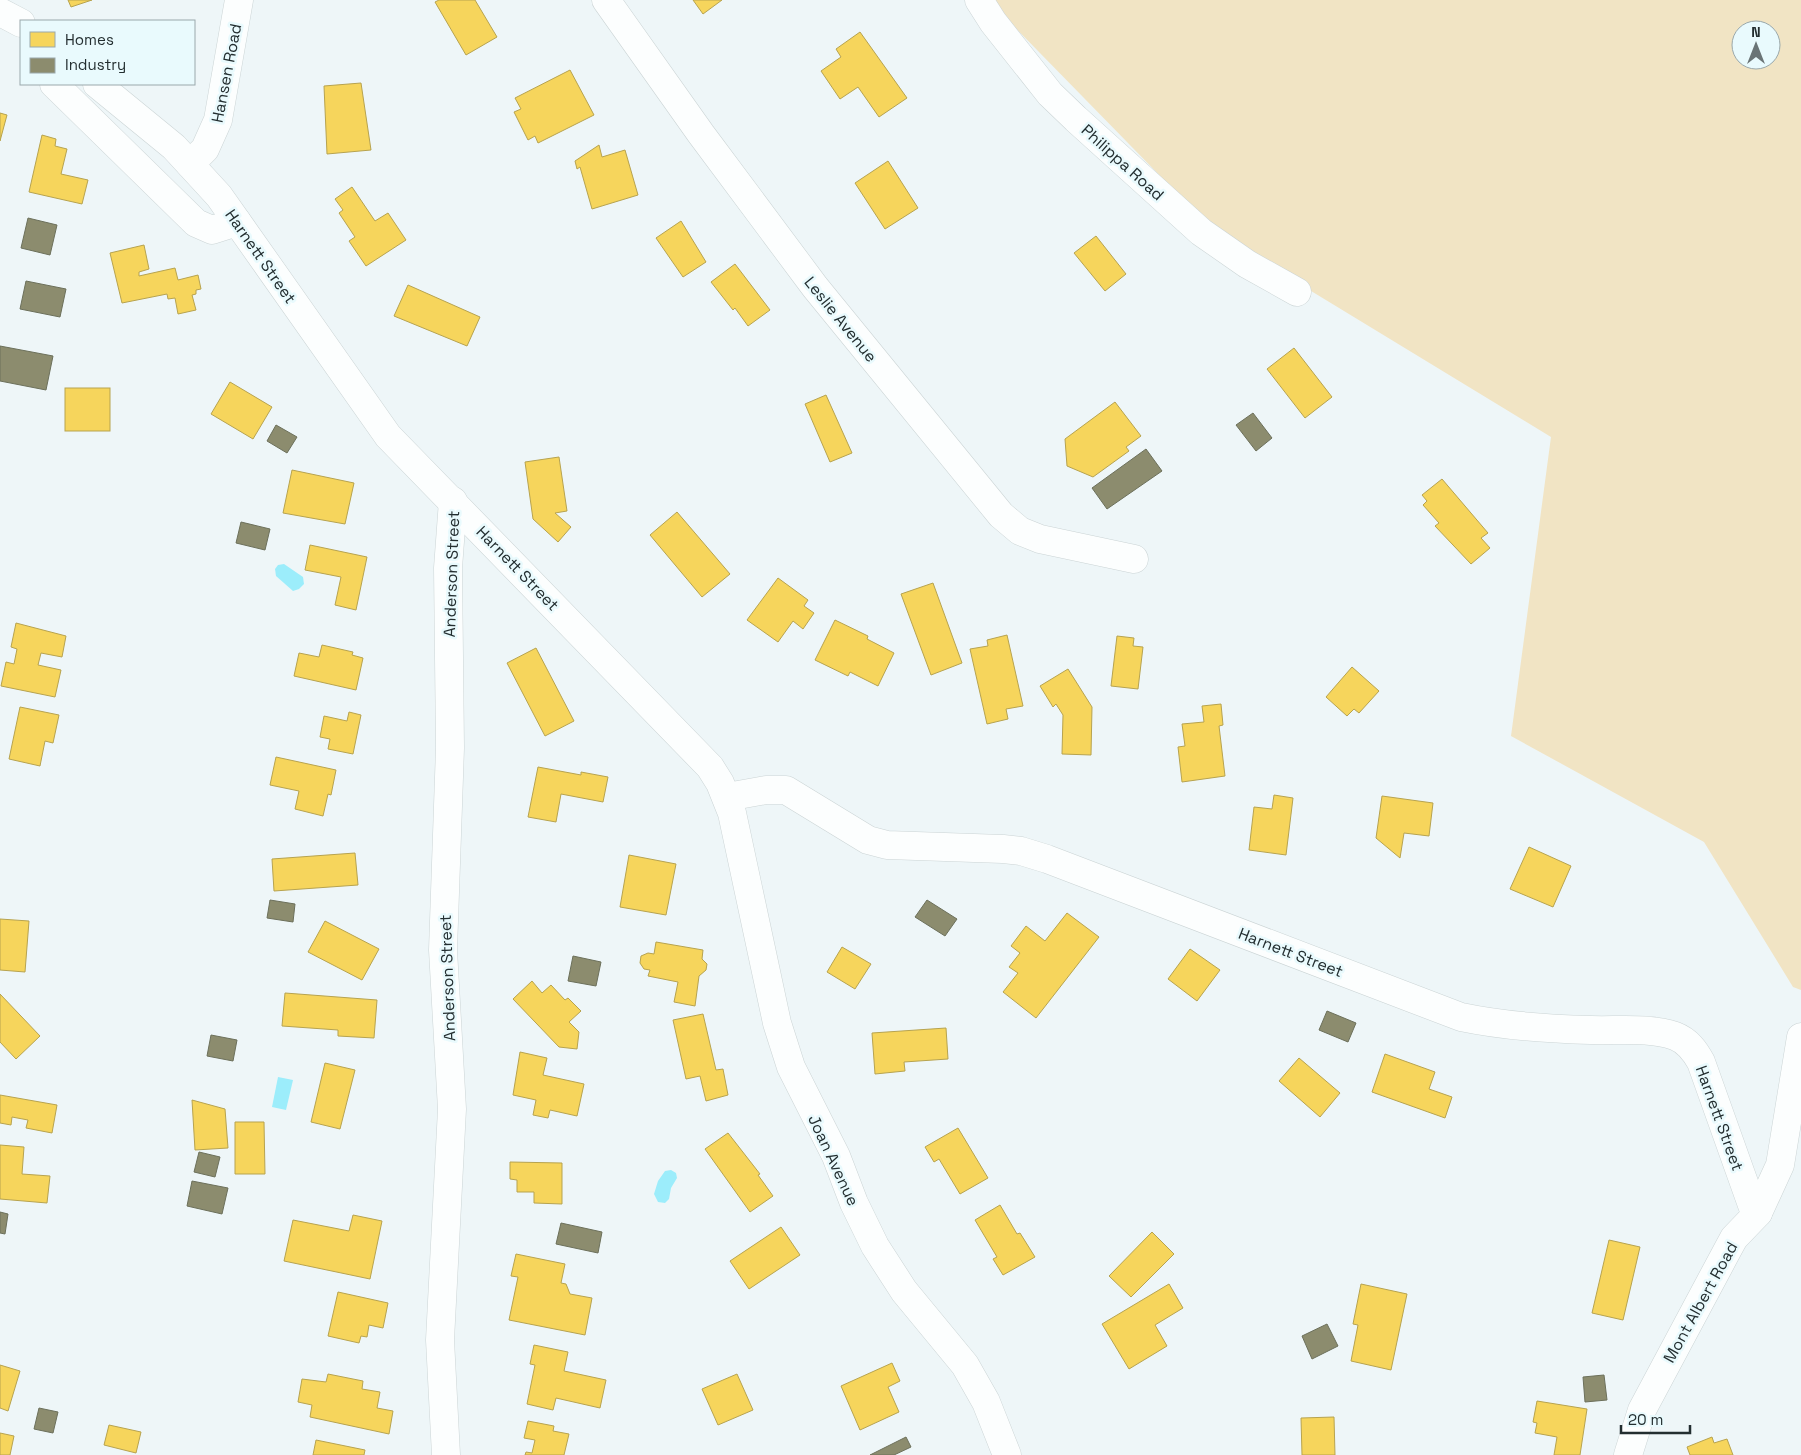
<svg xmlns="http://www.w3.org/2000/svg" width="1801" height="1455" font-family="'Space Grotesk',sans-serif">
<style>
.green{fill:#f1e4c4;fill-rule:evenodd}
.water{fill:#9cedfb}
.homes{fill:#f6d55c;stroke:#b7a34f}
.industry{fill:#8c8c6e;stroke:#6c705b}
.lines{fill:none;stroke-linecap:round;stroke-linejoin:round}
.minor-casing{stroke:#cbd4d5;stroke-width:29}
.minor{stroke:#fcfefe;stroke-width:28}
.labels{text-anchor:middle;stroke-width:5;stroke-linejoin:round;paint-order:stroke}
.street-label{font-size:16px;fill:#232e30;stroke:#e9fafd}
</style>
<rect width="100%" height="100%" fill="#eef6f8"/>
<path class="green" d="M988,0H1801V990L1793,987L1704,842L1511,736L1551,437L1216,233ZM1741,30H1771V60H1741Z"/>
<g class="water">
<polygon points="284,564 303,577 304,584 299,589 293,591 276,576 275,569 278,565"/>
<polygon points="278,1077 293,1080 286,1110 272,1107"/>
<polygon points="671,1170 676,1173 677,1178 671,1188 669,1199 665,1203 658,1202 654,1194 658,1181 665,1171"/>
</g>
<g class="homes">
<polygon points="68,0 92,0 71,7"/>
<polygon points="439,0 475,0 497,37 466,55 435,2"/>
<polygon points="693,0 722,0 703,14"/>
<polygon points="860,32 907,98 879,117 858,87 840,99 821,71 841,57 836,49"/>
<polygon points="570,70 594,115 538,143 535,136 528,140 514,112 521,109 515,98"/>
<polygon points="361,83 371,150 327,154 324,86"/>
<polygon points="0,113 7,115 0,141"/>
<polygon points="42,135 56,139 55,146 67,149 61,174 88,180 82,204 29,192"/>
<polygon points="599,145 602,157 625,150 638,195 592,209 580,167 577,169 575,161"/>
<polygon points="888,161 918,208 885,229 855,183"/>
<polygon points="352,187 375,221 388,213 406,240 366,266 349,241 355,237 339,213 343,210 335,199"/>
<polygon points="681,221 706,262 683,277 656,238"/>
<polygon points="1096,236 1126,274 1105,291 1074,253"/>
<polygon points="144,245 149,269 139,272 139,276 175,268 178,280 198,275 201,289 196,290 196,294 192,295 196,310 178,314 175,298 168,299 167,294 122,303 110,253"/>
<polygon points="735,264 770,310 748,326 735,308 733,310 711,282"/>
<polygon points="408,285 480,317 467,346 394,316"/>
<polygon points="1294,348 1332,397 1305,418 1267,369"/>
<polygon points="230,382 272,407 253,439 211,414"/>
<rect x="65" y="388" width="45" height="43"/>
<polygon points="826,395 852,453 830,462 805,404"/>
<polygon points="1115,402 1141,436 1126,447 1129,451 1093,477 1067,466 1065,439"/>
<polygon points="559,457 567,511 555,513 571,527 558,542 533,519 525,462"/>
<polygon points="292,470 354,483 345,524 283,513"/>
<polygon points="1442,479 1488,533 1481,538 1490,548 1471,564 1435,526 1439,523 1423,505 1427,501 1422,495"/>
<polygon points="677,512 730,574 702,597 650,535"/>
<polygon points="310,545 367,557 356,610 335,605 341,577 305,570"/>
<polygon points="778,578 808,600 804,606 814,613 803,629 793,621 778,642 747,620"/>
<polygon points="933,583 962,663 931,675 901,594"/>
<polygon points="835,620 868,636 867,639 894,653 878,686 850,672 848,676 815,660"/>
<polygon points="16,623 66,636 62,657 41,653 38,665 61,670 55,697 1,686 6,662 14,664 17,649 11,647"/>
<polygon points="1007,635 1023,706 1006,709 1008,719 987,724 970,649 988,646 987,640"/>
<polygon points="1117,636 1134,638 1133,646 1143,647 1138,689 1111,686"/>
<polygon points="322,645 353,652 352,655 363,658 356,690 294,676 299,653 319,657"/>
<polygon points="536,648 574,721 545,736 507,663"/>
<polygon points="1352,667 1379,691 1359,713 1354,709 1347,716 1326,697"/>
<polygon points="1068,669 1092,707 1091,755 1062,754 1063,715 1056,704 1053,707 1040,686"/>
<polygon points="1221,704 1223,725 1219,726 1225,776 1182,782 1178,747 1185,746 1182,724 1204,722 1202,706"/>
<polygon points="20,707 59,715 53,743 45,741 40,766 9,759"/>
<polygon points="349,712 361,715 353,754 328,749 330,739 320,737 324,716 347,721"/>
<polygon points="276,757 336,770 331,795 328,794 323,816 295,809 299,791 270,785"/>
<polygon points="538,767 581,775 581,772 608,777 603,802 561,794 556,822 528,817"/>
<polygon points="1274,795 1293,798 1286,855 1249,850 1254,807 1272,809"/>
<polygon points="1382,796 1433,803 1429,836 1404,833 1400,858 1376,838"/>
<polygon points="1529,847 1571,866 1553,907 1510,889"/>
<polygon points="355,853 358,885 274,891 272,859"/>
<polygon points="629,855 676,864 666,915 620,907"/>
<polygon points="1067,913 1099,937 1036,1018 1003,992 1018,973 1009,967 1020,953 1011,946 1026,926 1045,941"/>
<polygon points="0,919 29,921 25,972 0,970"/>
<polygon points="325,921 379,949 362,980 308,952"/>
<polygon points="656,942 703,950 702,959 707,964 706,970 699,976 695,1006 674,1002 678,982 648,976 650,970 644,969 640,963 641,956 648,953 654,954"/>
<polygon points="842,947 871,964 855,989 827,972"/>
<polygon points="1190,949 1220,970 1197,1001 1168,979"/>
<polygon points="532,981 542,993 551,985 565,1000 568,998 581,1011 569,1022 579,1032 577,1049 559,1047 513,999"/>
<polygon points="285,993 377,1000 374,1038 338,1036 338,1030 282,1026"/>
<polygon points="0,994 40,1036 16,1059 0,1042"/>
<polygon points="703,1014 716,1070 723,1069 728,1095 706,1101 700,1076 686,1079 673,1020"/>
<polygon points="946,1028 948,1059 904,1062 905,1071 875,1074 872,1033"/>
<polygon points="520,1052 547,1058 543,1075 584,1084 577,1116 550,1110 548,1118 533,1115 536,1100 513,1095"/>
<polygon points="1385,1054 1435,1072 1429,1089 1452,1097 1445,1118 1372,1092"/>
<polygon points="1299,1058 1340,1093 1320,1117 1279,1081"/>
<polygon points="325,1063 355,1070 340,1129 311,1122"/>
<polygon points="0,1095 57,1105 52,1133 26,1128 28,1120 12,1117 11,1125 0,1123"/>
<polygon points="192,1100 225,1109 228,1148 195,1150"/>
<polygon points="235,1122 264,1122 265,1174 235,1174"/>
<polygon points="958,1128 988,1178 960,1194 939,1159 934,1162 925,1147"/>
<polygon points="728,1133 760,1174 758,1175 773,1196 750,1212 705,1149"/>
<polygon points="0,1145 24,1147 22,1174 50,1176 47,1203 0,1199"/>
<polygon points="510,1162 562,1163 562,1204 534,1203 534,1192 517,1192 517,1180 510,1179"/>
<polygon points="1000,1205 1017,1234 1020,1233 1035,1257 1003,1275 993,1259 997,1257 975,1220"/>
<polygon points="353,1215 382,1221 370,1279 284,1261 293,1220 349,1231"/>
<polygon points="781,1227 800,1255 749,1289 730,1261"/>
<polygon points="1152,1232 1174,1254 1131,1297 1109,1276"/>
<polygon points="1609,1240 1640,1247 1623,1320 1592,1313"/>
<polygon points="516,1254 565,1264 561,1283 566,1284 570,1294 592,1298 585,1335 509,1320 518,1277 511,1276"/>
<polygon points="1169,1284 1183,1308 1155,1325 1167,1346 1129,1369 1102,1324"/>
<polygon points="1361,1284 1407,1294 1391,1370 1351,1361 1358,1325 1353,1324"/>
<polygon points="338,1292 388,1303 383,1328 369,1325 367,1337 361,1336 359,1343 328,1336"/>
<polygon points="534,1345 568,1352 564,1371 606,1380 600,1408 556,1398 553,1410 527,1404 535,1365 530,1364"/>
<polygon points="892,1363 900,1381 888,1387 899,1412 860,1430 841,1386"/>
<polygon points="0,1365 20,1371 8,1411 0,1408"/>
<polygon points="328,1374 363,1381 362,1389 380,1392 377,1408 393,1411 389,1434 310,1417 312,1405 298,1402 302,1379 326,1382"/>
<polygon points="737,1374 753,1410 718,1425 702,1389"/>
<polygon points="1537,1401 1587,1409 1580,1455 1554,1455 1557,1437 1535,1433 1537,1423 1533,1422"/>
<polygon points="1334,1417 1335,1455 1302,1455 1301,1418"/>
<polygon points="528,1421 554,1426 553,1431 569,1434 564,1455 525,1455 526,1452 532,1453 535,1440 524,1438"/>
<polygon points="109,1425 141,1432 136,1453 104,1445"/>
<polygon points="0,1433 14,1436 10,1455 0,1455"/>
<polygon points="1712,1437 1714,1443 1727,1439 1733,1455 1690,1455 1687,1447"/>
<polygon points="316,1440 365,1450 364,1455 313,1455"/>
</g>
<g class="industry">
<polygon points="28,218 57,225 50,255 21,248"/>
<polygon points="26,281 66,289 60,317 20,309"/>
<polygon points="0,346 53,356 46,390 0,381"/>
<polygon points="1253,413 1272,438 1256,451 1236,425"/>
<polygon points="276,425 297,437 287,453 267,441"/>
<polygon points="1146,449 1162,471 1107,509 1092,488"/>
<polygon points="241,522 270,529 265,550 236,543"/>
<polygon points="270,900 295,904 293,922 267,918"/>
<polygon points="927,900 957,919 945,936 915,917"/>
<polygon points="573,956 601,962 596,986 568,981"/>
<polygon points="1327,1011 1356,1023 1348,1042 1319,1030"/>
<polygon points="211,1035 237,1040 233,1061 207,1056"/>
<polygon points="199,1152 220,1157 215,1177 194,1172"/>
<polygon points="192,1181 228,1188 222,1214 187,1206"/>
<polygon points="0,1212 8,1214 5,1234 0,1233"/>
<polygon points="561,1223 602,1232 598,1253 556,1244"/>
<polygon points="1327,1324 1338,1346 1312,1359 1302,1336"/>
<polygon points="1604,1375 1607,1400 1585,1402 1583,1377"/>
<polygon points="39,1408 58,1412 53,1433 34,1429"/>
<polygon points="906,1437 911,1447 894,1455 870,1455"/>
</g>
<g class="lines">
<defs>
<g id="minor">
<polyline points="606,0 701,134 815,287 1001,515 1020,531 1040,539 1134,559"/>
<polyline points="979,0 993,22 1050,94 1076,119 1201,232 1247,264 1297,292"/>
<polyline points="0,12 21,23"/>
<polyline points="54,84 196,223 212,230 237,222"/>
<polyline points="97,84 174,147 219,196 388,436 710,767 720,783 732,813 777,1023 791,1067 836,1156 854,1203 875,1246 904,1291 965,1365 986,1402 1007,1455"/>
<polyline points="190,164 205,149 218,120 239,0"/>
<path d="M727,797L766,790H786L868,840L887,845L1003,849L1021,851L1047,859L1461,1017C1504,1026 1547,1029 1591,1030C1617,1031 1650,1027 1675,1036C1688,1041 1695,1051 1701,1062L1752,1205L1758,1213"/>
<polyline points="446,1455 440,1340 452,1109 443,950 450,748 448,568 453,501"/>
<polyline points="1628,1455 1642,1410 1728,1249 1734,1238 1758,1213 1780,1165 1801,1037"/>
</g>
</defs>
<use href="#minor" class="minor-casing"/>
<use href="#minor" class="minor"/>
</g>
<g class="labels">
<g class="street-label">
<text transform="translate(226 73) rotate(-79)" y="6">Hansen Road</text>
<text transform="translate(1123 162) rotate(42)" y="6">Philippa Road</text>
<text transform="translate(261 256) rotate(55)" y="6">Harnett Street</text>
<text transform="translate(841 319) rotate(51)" y="6">Leslie Avenue</text>
<text transform="translate(518 568) rotate(46)" y="6">Harnett Street</text>
<text transform="translate(451 574) rotate(-88)" y="6">Anderson Street</text>
<text transform="translate(1291 952) rotate(21)" y="6">Harnett Street</text>
<text transform="translate(447 978) rotate(-92)" y="6">Anderson Street</text>
<text transform="translate(1720 1118) rotate(70)" y="6">Harnett Street</text>
<text transform="translate(834 1160) rotate(65)" y="6">Joan Avenue</text>
<text transform="translate(1700 1302) rotate(-61)" y="6">Mont Albert Road</text>
</g>
</g>
<rect x="20" y="20" width="175" height="65" fill="#e9fafd" stroke="#9aa8ab"/>
<rect x="30" y="32" width="25" height="15" fill="#f6d55c" stroke="#9aa8ab"/>
<text x="65" y="45" font-size="15" fill="#232e30">Homes</text>
<rect x="30" y="58" width="25" height="15" fill="#8c8c6e" stroke="#9aa8ab"/>
<text x="65" y="70" font-size="15" fill="#232e30">Industry</text>
<g transform="translate(1756 45)"><circle r="24" fill="#e9fafd" stroke="#9aa8ab"/>
<path d="M0-4L9 19L0 12L-9 19Z" fill="#6a7476"/>
<text y="-8" font-size="14" font-weight="bold" text-anchor="middle" fill="#232e30">N</text>
</g>
<path d="M1621 1425v8h69v-8" fill="none" stroke="#232e30" stroke-width="2.5"/>
<text x="1628" y="1425" font-size="15" fill="#232e30" stroke="#e9fafd" stroke-width="4" paint-order="stroke">20 m</text>
</svg>
